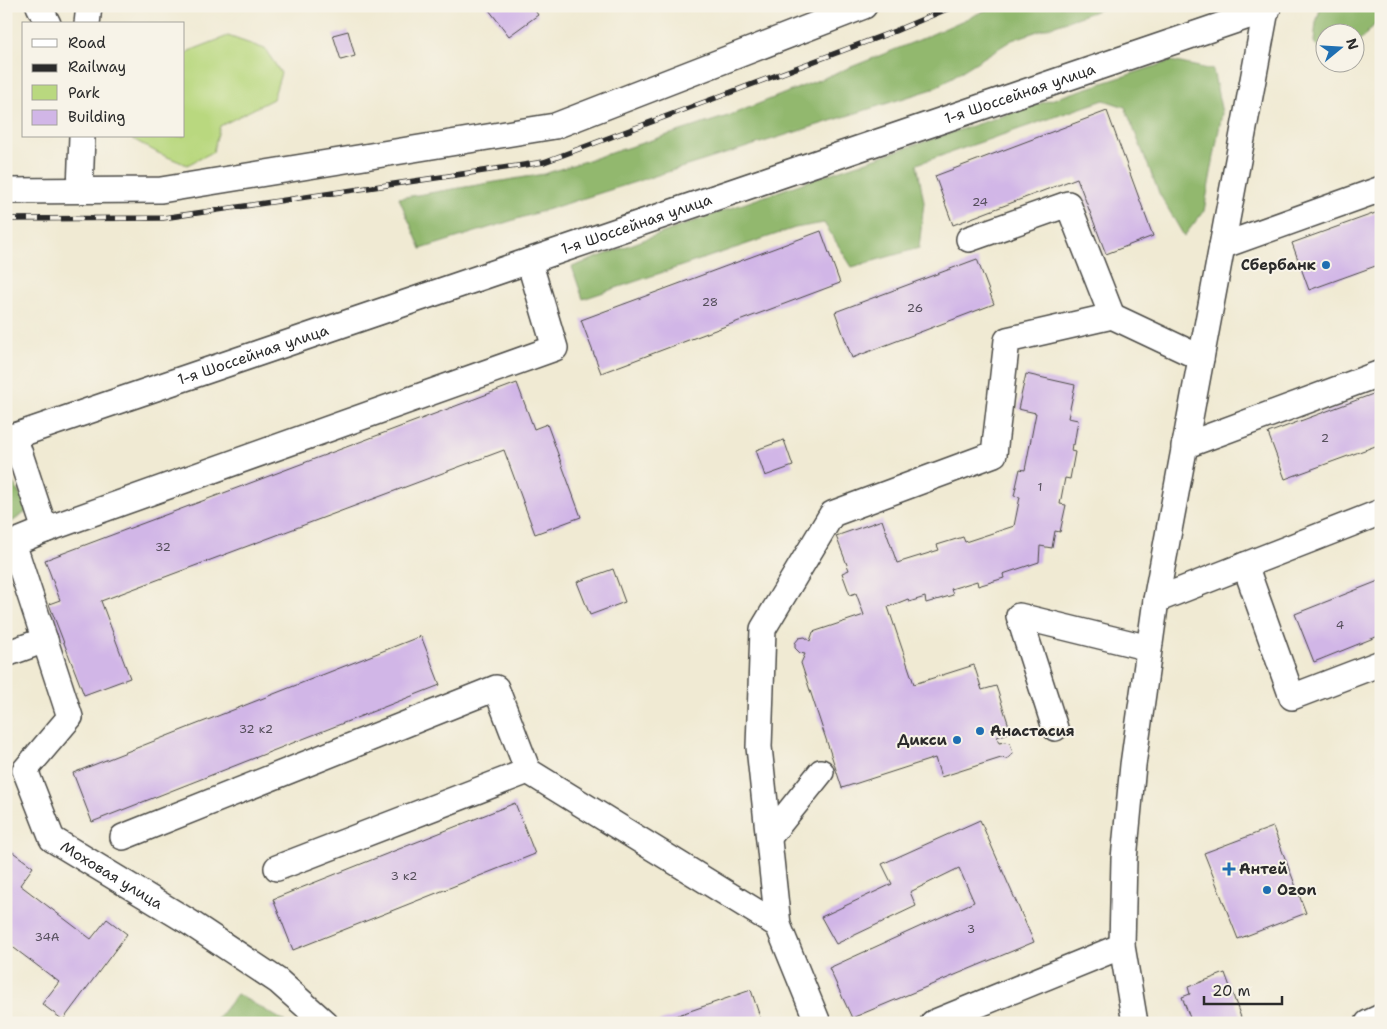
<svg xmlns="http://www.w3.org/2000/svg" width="1387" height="1029" font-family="'Shantell Sans',sans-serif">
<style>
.green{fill:#b9d87f;stroke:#728255}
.forest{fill:#92b86e;stroke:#5e724c}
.building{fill:#d1b6e7}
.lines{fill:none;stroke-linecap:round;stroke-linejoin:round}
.minor-casing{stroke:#494844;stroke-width:28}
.major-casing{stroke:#494844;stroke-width:30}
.minor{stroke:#fff;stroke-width:25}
.major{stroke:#fff;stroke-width:28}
.rail-casing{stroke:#2b2b2b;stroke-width:5.5}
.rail{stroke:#f7f3e8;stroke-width:4;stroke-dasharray:11;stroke-linecap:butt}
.poi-dot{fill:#1f6fb2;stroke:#f7f3e8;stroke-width:2}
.labels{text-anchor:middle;stroke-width:4;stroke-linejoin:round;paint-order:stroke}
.number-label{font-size:12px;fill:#544e5a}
.street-label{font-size:15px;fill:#2b2b2b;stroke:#f7f3e8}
.poi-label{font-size:15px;font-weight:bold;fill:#2b2b2b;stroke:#f7f3e8;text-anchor:start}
</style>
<rect width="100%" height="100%" fill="#f7f3e8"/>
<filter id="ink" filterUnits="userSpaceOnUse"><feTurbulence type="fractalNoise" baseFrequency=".02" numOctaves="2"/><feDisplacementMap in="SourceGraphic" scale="10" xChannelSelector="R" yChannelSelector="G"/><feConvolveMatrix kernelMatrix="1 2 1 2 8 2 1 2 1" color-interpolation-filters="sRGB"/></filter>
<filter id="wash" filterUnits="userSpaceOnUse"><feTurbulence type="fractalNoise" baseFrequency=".0096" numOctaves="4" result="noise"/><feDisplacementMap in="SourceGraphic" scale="20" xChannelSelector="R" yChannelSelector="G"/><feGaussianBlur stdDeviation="1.12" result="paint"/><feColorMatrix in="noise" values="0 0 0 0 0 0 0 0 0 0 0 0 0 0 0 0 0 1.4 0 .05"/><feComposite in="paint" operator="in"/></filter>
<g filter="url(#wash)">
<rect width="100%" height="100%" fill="#f0ead3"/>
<polygon class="green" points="228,36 265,49 281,73 273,99 220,126 213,152 187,165 158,153 133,139 133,136 184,136 184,57 189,51"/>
<g class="forest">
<polygon points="995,6 1110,6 1012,40 933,89 421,249 399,198 544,174 728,116 919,40"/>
<polygon points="1321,6 1381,6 1381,18 1355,46 1354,32 1324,32 1324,57 1314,42 1316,23"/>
<path d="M1171,61L1213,70L1222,113L1204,211L1184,236L1159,193L1125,107L1104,100L917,164L924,202L919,248L852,267L824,223L795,228L583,299L572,267C769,191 970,126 1171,61Z"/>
<polygon points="6,476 9,476 29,510 6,526"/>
<polygon points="237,994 284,1021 285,1023 214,1023"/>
</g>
<g id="blocks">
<g class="building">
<polygon points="486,6 532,6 538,15 509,36"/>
<polygon points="348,31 355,56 341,60 333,35"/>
<polygon points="1107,111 1153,236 1106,254 1077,178 953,225 935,176"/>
<polygon points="1381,211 1381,264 1309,290 1292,243"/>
<polygon points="821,231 840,283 601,373 581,320"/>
<polygon points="977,259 994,304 852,358 835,312"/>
<polygon points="1026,374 1075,385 1068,418 1078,420 1074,445 1072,444 1071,451 1075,452 1070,479 1065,478 1060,504 1066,505 1060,532 1055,531 1052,548 1040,546 1039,562 1003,574 1004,578 978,586 977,581 951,589 953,595 926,603 925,597 909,602 908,599 888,607 914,684 974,665 982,690 996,686 1011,732 997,737 999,743 1005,742 1010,743 1013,753 1010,757 1006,759 1001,758 941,777 935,758 842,788 801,663 805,654 800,653 795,648 795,643 799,638 805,637 810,641 813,632 864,615 856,593 850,595 842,573 849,570 836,536 882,520 897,563 939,550 937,545 963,537 965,542 1014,526 1020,497 1014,496 1020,469 1025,470 1036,413 1018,409"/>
<polygon points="517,383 534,429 547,424 581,517 535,534 504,450 101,601 130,678 84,695 49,604 60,600 45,560"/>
<polygon points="1381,391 1381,444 1285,479 1268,433"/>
<polygon points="784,440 793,466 765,476 756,450"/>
<polygon points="613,569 625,602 590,615 577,582"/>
<polygon points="1381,580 1381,635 1314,662 1295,614"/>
<polygon points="421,636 440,685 92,822 73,773"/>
<polygon points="515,803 535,854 293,950 273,899"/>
<polygon points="980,820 1034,942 852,1018 829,968 974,902 959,868 910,892 916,906 836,944 821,917 892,884 882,864"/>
<polygon points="1273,827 1306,913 1238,939 1204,853"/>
<polygon points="10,850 33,867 20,885 91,939 107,919 127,934 63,1020 42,1004 59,982 6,942 6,855"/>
<polygon points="1225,973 1243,1023 1192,1023 1182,997 1190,994 1188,987"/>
<polygon points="751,990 762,1023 658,1023 658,1022"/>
</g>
</g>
</g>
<g filter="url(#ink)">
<use href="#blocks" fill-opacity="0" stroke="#494844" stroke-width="1"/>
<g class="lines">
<defs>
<g id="minor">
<polyline points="39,6 48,24"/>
<polyline points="87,24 89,6"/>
<polyline points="80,190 82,136"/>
<polyline points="6,191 161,190 555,126 864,6"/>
<polyline points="969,239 1068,204 1112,316"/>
<polyline points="1222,246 1381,189"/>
<path id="s1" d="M14,436L45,530L13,543L70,717L25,770L52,839L189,922L278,981L325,1023"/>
<path id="s2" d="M6,439L1266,10L1156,600L1133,765L1124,859L1122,946L1135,1023"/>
<polyline points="1184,446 1381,373"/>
<polyline points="45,530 555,348 529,261"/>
<polyline points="1245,565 1292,697 1381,663"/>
<polyline points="1156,600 1381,512"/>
<polyline points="6,654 45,640"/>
<polyline points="1055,728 1019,616 1149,648"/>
<polyline points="123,837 496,688 528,771"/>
<polyline points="769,837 821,772"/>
<polyline points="277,868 528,771 778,925"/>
<polyline points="818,1023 778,925 759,747 763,629 832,514 994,454 1007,340 1112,316 1201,358"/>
<polyline points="933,1023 1122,946"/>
<polyline points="1368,1023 1381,1017"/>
</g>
<polyline id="major" points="1266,10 1267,6"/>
</defs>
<use href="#minor" class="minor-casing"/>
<use href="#major" class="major-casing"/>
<use href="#minor" class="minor"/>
<use href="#major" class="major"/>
<defs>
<polyline id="rail" points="6,219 163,218 544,162 895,31 954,6"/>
</defs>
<use href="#rail" class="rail-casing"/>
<use href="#rail" class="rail"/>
</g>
</g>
<g class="poi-dot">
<circle cx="1326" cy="265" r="5"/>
<circle cx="980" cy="731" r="5"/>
<circle cx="957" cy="740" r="5"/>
<path d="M1226.5 861.5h5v5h5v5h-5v5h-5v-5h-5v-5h5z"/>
<circle cx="1267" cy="890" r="5"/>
</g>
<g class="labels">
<g class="number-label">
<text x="980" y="206">24</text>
<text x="710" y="306">28</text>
<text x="915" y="312">26</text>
<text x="1325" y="442">2</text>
<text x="1040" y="491">1</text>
<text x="163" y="551">32</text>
<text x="1340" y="629">4</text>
<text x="256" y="733">32 к2</text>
<text x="404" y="880">3 к2</text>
<text x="971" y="933">3</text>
<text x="47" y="941">34А</text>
</g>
<g class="street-label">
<text dy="5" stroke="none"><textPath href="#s2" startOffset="1071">1-я Шоссейная улица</textPath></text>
<text dy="5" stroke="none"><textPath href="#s2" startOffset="666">1-я Шоссейная улица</textPath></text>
<text dy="5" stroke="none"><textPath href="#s2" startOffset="261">1-я Шоссейная улица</textPath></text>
<text dy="5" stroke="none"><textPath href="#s1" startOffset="530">Моховая улица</textPath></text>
</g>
<g class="poi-label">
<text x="1316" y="270" text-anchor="end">Сбербанк</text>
<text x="990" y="736">Анастасия</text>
<text x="947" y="745" text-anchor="end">Дикси</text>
<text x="1239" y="874">Антей</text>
<text x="1277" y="895">Ozon</text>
</g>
</g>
<rect width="1387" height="1029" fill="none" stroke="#f7f3e8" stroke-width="25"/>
<rect x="22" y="22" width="162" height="115" fill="#f7f3e8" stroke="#a5a39c"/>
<rect x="32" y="39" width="25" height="8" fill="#ffffff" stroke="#a5a39c"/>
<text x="68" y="48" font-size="15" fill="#2b2b2b">Road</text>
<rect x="32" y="64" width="25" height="8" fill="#2b2b2b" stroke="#a5a39c"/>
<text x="68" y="72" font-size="15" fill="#2b2b2b">Railway</text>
<rect x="32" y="85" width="25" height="15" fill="#b9d87f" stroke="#a5a39c"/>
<text x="68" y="98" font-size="15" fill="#2b2b2b">Park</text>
<rect x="32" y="110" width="25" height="15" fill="#d1b6e7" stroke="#a5a39c"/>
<text x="68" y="122" font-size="15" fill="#2b2b2b">Building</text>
<g transform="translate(1340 48) rotate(72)"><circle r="24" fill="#f7f3e8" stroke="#a5a39c"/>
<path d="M0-4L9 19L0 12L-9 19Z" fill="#1f6fb2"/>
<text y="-8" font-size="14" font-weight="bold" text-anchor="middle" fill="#2b2b2b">N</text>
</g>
<path d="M1204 996v8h78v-8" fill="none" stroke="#2b2b2b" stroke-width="2.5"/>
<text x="1212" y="996" font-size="15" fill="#2b2b2b" stroke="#f7f3e8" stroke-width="4" paint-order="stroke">20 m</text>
</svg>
